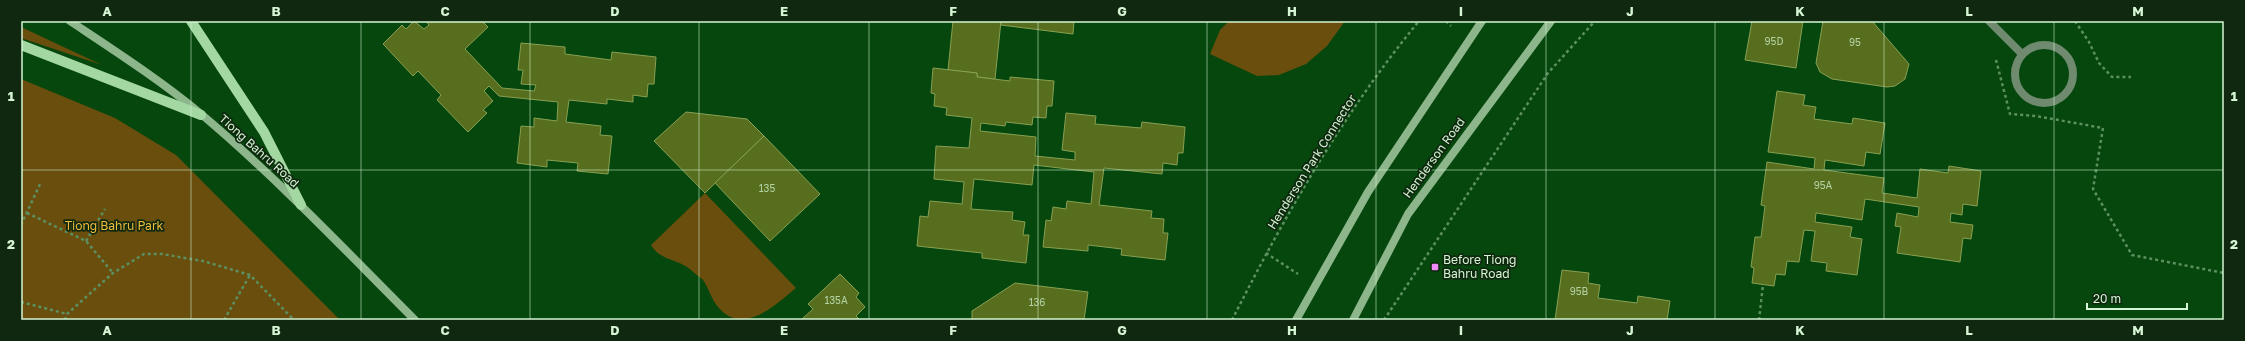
<svg xmlns="http://www.w3.org/2000/svg" width="2245" height="341" font-family="'Golos Text',sans-serif">
<style>
.green{fill:#694e0d}
.building{fill:#576e1e;stroke:#87a053}
.lines{fill:none;stroke-linecap:round;stroke-linejoin:round}
.path{stroke:#5c9060;stroke-width:2.5;stroke-dasharray:3 3;stroke-linecap:butt}
.lane{stroke:#708a6f;stroke-width:8}
.secondary{stroke:#8eb68c;stroke-width:8}
.primary{stroke:#a4d8a3;stroke-width:10}
.grid{fill:none;stroke:#d5f5d4;stroke-width:1;stroke-opacity:0.55}
.poi-dot{fill:#ef8bf7;stroke:#0f280f;stroke-width:1.5}
.labels{text-anchor:middle;stroke-width:3.5;stroke-linejoin:round;paint-order:stroke}
.number-label{font-size:10px;fill:#b6d3a6}
.street-label{font-size:12px;fill:#d5f5d4;stroke:#0f280f}
.park-label{font-size:12px;fill:#f2bb3c;stroke:#0f280f}
.poi-label{font-size:12px;fill:#d5f5d4;stroke:#0f280f;text-anchor:start}
.neatline{fill:none;stroke:#d5f5d4;stroke-width:1.5}
.grid-label{font-size:13px;text-anchor:middle;font-weight:bold;fill:#d5f5d4}
</style>
<rect width="100%" height="100%" fill="#05470d"/>
<g class="green">
<polygon points="1229,21 1345,21 1327,46 1306,64 1279,75 1257,76 1210,54 1220,30"/>
<polygon points="21,27 102,65 21,38"/>
<polygon points="21,79 115,118 176,155 340,320 21,320"/>
<path d="M705,193L796,288C775,305 743,337 718,307C711,299 709,288 703,280C700,277 695,274 691,270C679,259 660,261 651,245Z"/>
</g>
<g class="building">
<polygon points="414,21 424,29 429,25 426,21 482,21 488,27 465,49 502,88 534,91 536,85 521,84 523,70 518,70 521,43 565,47 565,54 611,60 612,52 656,57 654,84 648,84 647,97 633,95 633,102 607,99 607,104 569,100 566,122 601,126 600,135 612,136 608,174 577,171 578,163 547,160 547,167 517,163 521,126 534,127 534,118 557,121 558,102 499,96 489,86 484,91 493,101 483,110 487,113 468,132 437,100 441,95 418,71 413,76 383,44 402,25 406,29"/>
<polygon points="953,21 1001,21 995,79 977,77 977,73 948,70"/>
<polygon points="1001,21 1074,21 1073,34 1001,25"/>
<polygon points="1752,21 1803,21 1796,68 1745,60"/>
<polygon points="1823,21 1872,21 1909,64 1905,79 1895,86 1887,87 1832,79 1820,72 1816,63"/>
<polygon points="933,68 977,73 977,77 1010,81 1010,77 1054,81 1052,106 1047,106 1046,118 1033,117 1032,125 1006,122 1005,126 981,123 980,131 1036,137 1035,156 1075,160 1075,152 1062,150 1066,113 1096,116 1095,124 1141,128 1142,122 1185,127 1183,153 1178,153 1177,165 1163,163 1162,174 1104,168 1099,205 1152,211 1151,218 1164,219 1163,233 1168,233 1165,260 1121,255 1122,249 1088,245 1088,251 1043,247 1046,220 1051,221 1053,207 1066,209 1067,201 1091,204 1094,172 1034,165 1032,185 974,179 971,209 1013,212 1012,220 1025,222 1023,235 1029,235 1026,263 982,258 982,253 917,246 920,216 928,217 930,201 962,204 964,182 934,179 936,146 969,148 972,118 946,115 947,108 934,106 935,94 931,93"/>
<polygon points="1777,91 1805,95 1803,105 1816,107 1814,119 1852,124 1853,118 1885,123 1880,154 1866,152 1864,166 1825,160 1824,170 1884,178 1882,193 1917,198 1920,169 1948,173 1949,166 1981,171 1977,206 1963,204 1962,215 1951,213 1950,222 1973,225 1971,239 1963,238 1960,262 1897,253 1901,227 1895,226 1897,213 1918,217 1919,207 1865,199 1862,220 1816,213 1815,222 1852,227 1850,237 1862,239 1857,275 1826,271 1827,263 1811,261 1815,231 1804,230 1799,262 1787,261 1785,275 1776,274 1774,286 1752,283 1754,268 1751,267 1755,237 1761,237 1765,206 1761,205 1767,162 1814,169 1815,158 1768,152"/>
<polygon points="686,112 747,119 764,136 705,193 654,141"/>
<polygon points="764,136 820,194 770,241 715,183"/>
<polygon points="1562,270 1589,273 1588,283 1600,285 1598,298 1637,303 1638,296 1670,301 1667,320 1555,320"/>
<polygon points="840,274 859,293 856,297 865,307 856,316 860,320 801,320 813,309 808,304"/>
<polygon points="1015,283 1088,292 1084,320 972,320 972,311"/>
</g>
<g class="lines">
<g class="path">
<polyline points="1446,21 1451,26"/>
<polyline points="2075,21 2089,42 2099,63 2112,77 2131,77"/>
<polyline points="1996,60 2010,114 2036,116 2103,128 2093,189 2132,255 2224,273"/>
<polyline points="27,213 86,241 113,273"/>
<polyline points="21,225 41,182"/>
<polyline points="86,241 105,209"/>
<polyline points="1266,253 1298,274"/>
<polyline points="21,302 67,314"/>
<polyline points="65,320 67,314 113,273 144,254 162,254 203,261 250,275 294,320"/>
<polyline points="224,320 250,275"/>
<path d="M1232,320C1285,215 1344,112 1419,21"/>
<polyline points="1384,320 1548,73 1595,21"/>
<polyline points="1759,320 1763,285"/>
</g>
<g class="lane">
<polyline points="1989,21 2022,54"/>
<circle cx="2044" cy="74" r="29"/>
</g>
<g class="secondary">
<path d="M70,21C115,51 160,80 201,114C277,178 345,250 415,320"/>
<polyline points="1296,320 1368,192 1482,21"/>
<polyline points="1353,320 1408,214 1551,21"/>
</g>
<g class="primary">
<polyline points="191,21 264,132 301,205"/>
<polyline points="21,45 201,115"/>
</g>
</g>
<path class="grid" d="M191,21V320M361,21V320M530,21V320M699,21V320M869,21V320M1038,21V320M1207,21V320M1376,21V320M1546,21V320M1715,21V320M1884,21V320M2054,21V320M21,170H2224"/>
<rect class="poi-dot" x="1431" y="263" width="8" height="8" rx="2"/>
<g class="labels">
<g class="number-label">
<text x="1774" y="45">95D</text>
<text x="1855" y="46">95</text>
<text x="1823" y="189">95A</text>
<text x="767" y="192">135</text>
<text x="1579" y="295">95B</text>
<text x="836" y="304">135A</text>
<text x="1037" y="306">136</text>
</g>
<g class="street-label">
<text transform="translate(259 151) rotate(42)" y="4">Tiong Bahru Road</text>
<text transform="translate(1434 158) rotate(-54)" y="4">Henderson Road</text>
<text transform="translate(1312 162) rotate(-58)" y="4">Henderson Park Connector</text>
</g>
<g class="park-label">
<text x="114" y="230">Tiong Bahru Park</text>
</g>
<g class="poi-label">
<text x="1443" y="264">Before Tiong<tspan x="1443" dy="14">Bahru Road</tspan></text>
</g>
</g>
<rect width="2245" height="341" fill="none" stroke="#0f280f" stroke-width="44"/>
<path d="M2087 303v6h100v-6" fill="none" stroke="#d5f5d4" stroke-width="2"/>
<text x="2093" y="303" font-size="12" fill="#d5f5d4" stroke="#0f280f" stroke-width="3" paint-order="stroke">20 m</text>
<rect x="22" y="22" width="2201" height="297" class="neatline"/>
<g class="grid-label">
<text x="107" y="16">A</text>
<text x="276" y="16">B</text>
<text x="445" y="16">C</text>
<text x="615" y="16">D</text>
<text x="784" y="16">E</text>
<text x="953" y="16">F</text>
<text x="1122" y="16">G</text>
<text x="1292" y="16">H</text>
<text x="1461" y="16">I</text>
<text x="1630" y="16">J</text>
<text x="1800" y="16">K</text>
<text x="1969" y="16">L</text>
<text x="2138" y="16">M</text>
<text x="11" y="101">1</text>
<text x="2234" y="101">1</text>
<text x="11" y="249">2</text>
<text x="2234" y="249">2</text>
<text x="107" y="335">A</text>
<text x="276" y="335">B</text>
<text x="445" y="335">C</text>
<text x="615" y="335">D</text>
<text x="784" y="335">E</text>
<text x="953" y="335">F</text>
<text x="1122" y="335">G</text>
<text x="1292" y="335">H</text>
<text x="1461" y="335">I</text>
<text x="1630" y="335">J</text>
<text x="1800" y="335">K</text>
<text x="1969" y="335">L</text>
<text x="2138" y="335">M</text>
</g>
</svg>
